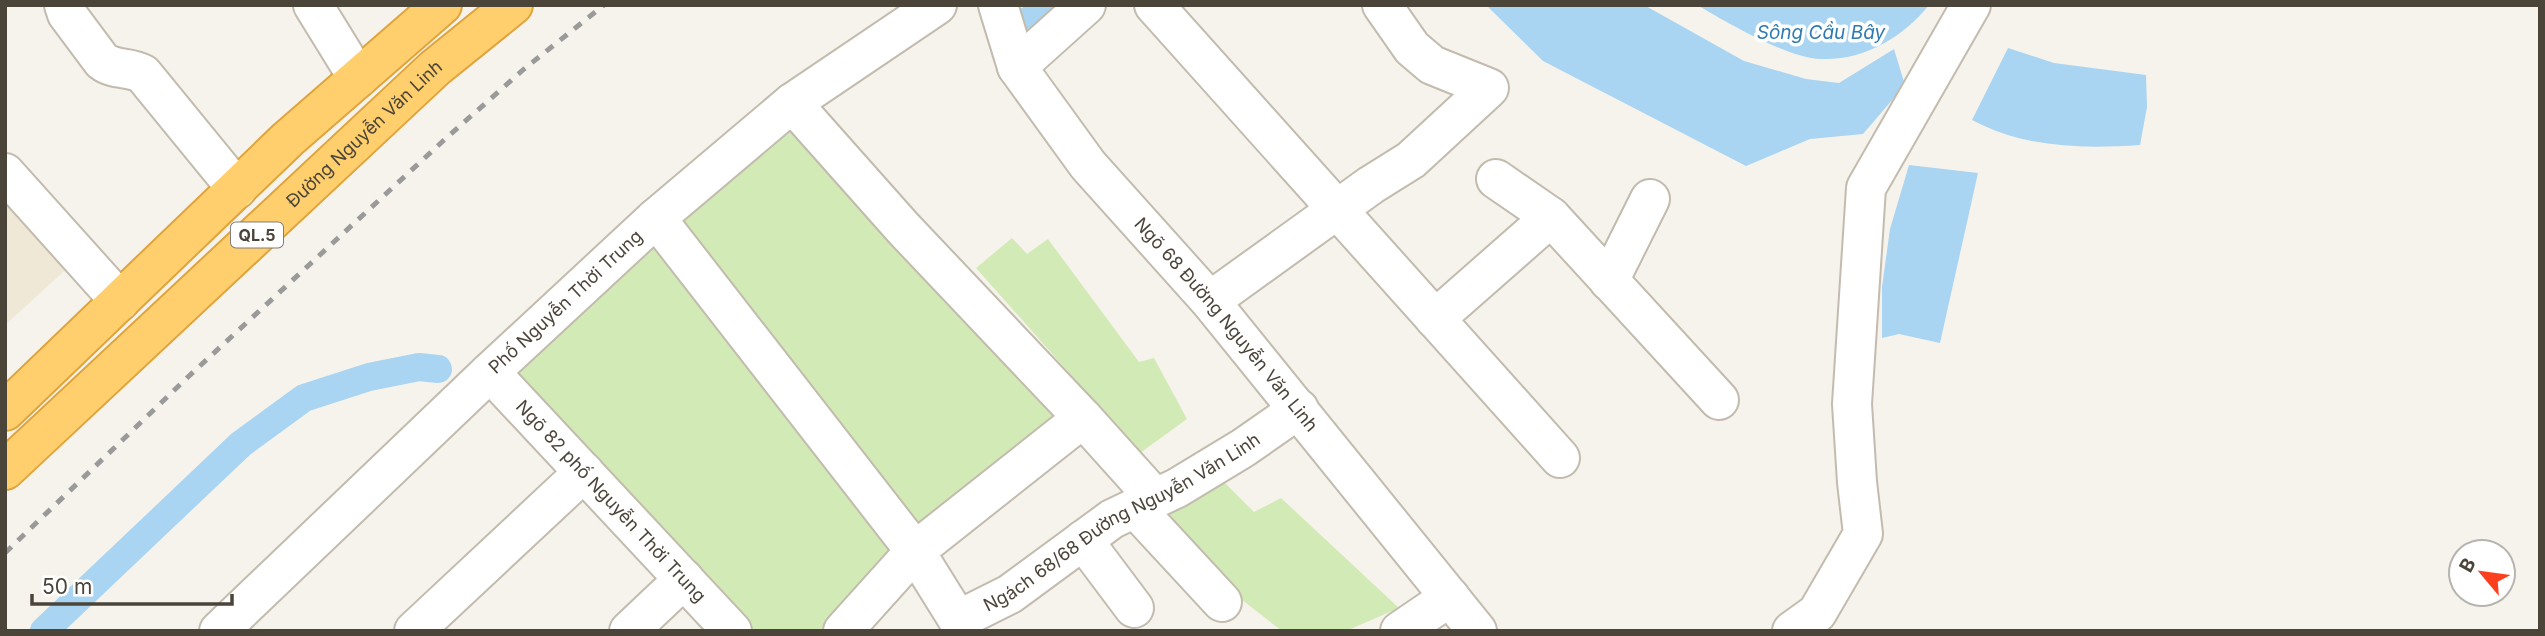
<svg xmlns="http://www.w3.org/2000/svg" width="2545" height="636" font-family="Inter,sans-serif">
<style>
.education{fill:#efe8d6}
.green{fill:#d2eab5}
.water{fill:#a9d4f2}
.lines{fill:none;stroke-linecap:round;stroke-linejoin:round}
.canal{stroke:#a9d4f2;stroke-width:28}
.minor-casing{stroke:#c2bbae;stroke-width:42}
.highway-casing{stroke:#e0a43c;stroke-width:42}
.minor{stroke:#fff;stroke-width:38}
.highway{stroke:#ffcf6e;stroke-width:38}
.rail{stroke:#9a9a9a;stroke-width:5;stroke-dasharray:9 9;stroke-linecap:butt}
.labels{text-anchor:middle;stroke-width:7;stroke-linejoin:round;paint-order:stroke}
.shield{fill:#fff;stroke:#817c74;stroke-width:2}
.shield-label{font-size:16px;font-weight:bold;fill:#4b4439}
.street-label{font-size:18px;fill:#4b4439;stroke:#fff}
.water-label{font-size:19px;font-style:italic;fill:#2e7ab2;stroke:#fff}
</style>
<rect width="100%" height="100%" fill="#f6f3ec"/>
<polygon class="education" points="5,188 73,263 5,325"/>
<g class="green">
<polygon points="792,103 1083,418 843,631 732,631 490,372"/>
<polygon points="1012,238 1027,254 1048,239 1139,362 1154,358 1187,419 1140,453 976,268"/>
<polygon points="1224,482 1254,512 1281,498 1399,608 1346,631 1282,631 1146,525"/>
</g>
<g class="water">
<polygon points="1026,5 1070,5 1022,40 1018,11"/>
<polygon points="1486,5 1644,5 1744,61 1806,79 1839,83 1894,49 1905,85 1863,134 1810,139 1746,166 1543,61"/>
<path d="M1697,5H1929C1903,37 1864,61 1821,59C1787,58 1728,23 1697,5Z"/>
<path d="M2008,48L2054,63L2146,75L2147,107L2140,145C2081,149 2025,148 1972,120Z"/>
<polygon points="1909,165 1978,173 1940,343 1899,334 1882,338 1882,287 1890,229"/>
</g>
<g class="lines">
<polyline class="canal" points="44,631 241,444 304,398 369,377 419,367 438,369"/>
<defs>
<g id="minor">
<path d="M64,5L67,14L102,61C115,71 129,66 143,74L237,189"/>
<polyline points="313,5 358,78"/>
<path id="s1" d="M998,5L1017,67L1088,165L1210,301L1477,631"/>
<polyline points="1154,5 1560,458"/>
<polyline points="1017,67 1086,5"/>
<polyline points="792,103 903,228 1083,418 1155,498"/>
<polyline points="5,173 120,301"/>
<polyline points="1496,179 1551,217"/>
<polyline points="656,218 915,551 1083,418"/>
<polyline points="1609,281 1650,199"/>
<polyline points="1210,301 1371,185 1411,160 1489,88 1432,65 1412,48 1382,5"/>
<polyline points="1435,319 1551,217 1719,400"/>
<path id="s2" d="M490,372L732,631"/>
<polyline points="1135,508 1222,602"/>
<polyline points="1083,540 1134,608"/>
<path id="s3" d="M219,631L490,372L656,218L792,103L937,5"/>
<polyline points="414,631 584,472"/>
<polyline points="629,631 684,579"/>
<path id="s4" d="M843,631L915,551L958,620L1010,594L1112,519L1177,488L1243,448L1299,409"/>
<polyline points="1400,631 1450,597"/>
<polyline points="1792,631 1817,613 1863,534 1857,482 1852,404 1866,188 1971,5"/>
</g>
<g id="highway">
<polyline points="5,411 288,139 442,5"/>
<path id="s5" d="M5,470L435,68L513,5"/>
</g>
</defs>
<use href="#minor" class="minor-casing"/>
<use href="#highway" class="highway-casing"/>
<use href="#minor" class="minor"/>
<use href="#highway" class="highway"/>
<polyline class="rail" points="5,553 189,376 443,141 524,69 604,5"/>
</g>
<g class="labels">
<rect class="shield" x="231" y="222.5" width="52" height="25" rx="5"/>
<g class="shield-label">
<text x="257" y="241">QL.5</text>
</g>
<g class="street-label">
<text dy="6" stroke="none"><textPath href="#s5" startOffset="492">Đường Nguyễn Văn Linh</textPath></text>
<text dy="6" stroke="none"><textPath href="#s3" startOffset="478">Phố Nguyễn Thời Trung</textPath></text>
<text dy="6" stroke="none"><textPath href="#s1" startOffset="397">Ngõ 68 Đường Nguyễn Văn Linh</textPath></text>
<text dy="6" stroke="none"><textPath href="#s2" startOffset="177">Ngõ 82 phố Nguyễn Thời Trung</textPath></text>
<text dy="6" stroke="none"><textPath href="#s4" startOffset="380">Ngách 68/68 Đường Nguyễn Văn Linh</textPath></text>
</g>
<g class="water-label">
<text x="1821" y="39">Sông Cầu Bây</text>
</g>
</g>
<rect width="2545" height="636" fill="none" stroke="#4b4439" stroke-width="14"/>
<g transform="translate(2482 573) rotate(299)"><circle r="33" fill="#ffffff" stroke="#b7b4b0" stroke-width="2"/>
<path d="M0-5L12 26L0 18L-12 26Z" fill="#fc3f1d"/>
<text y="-10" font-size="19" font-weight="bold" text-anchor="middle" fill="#4b4439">B</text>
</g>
<path d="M32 594v10h200v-10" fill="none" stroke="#4b4439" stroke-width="3.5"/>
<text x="42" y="594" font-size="21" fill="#4b4439" stroke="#ffffff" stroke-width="5" paint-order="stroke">50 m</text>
</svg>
